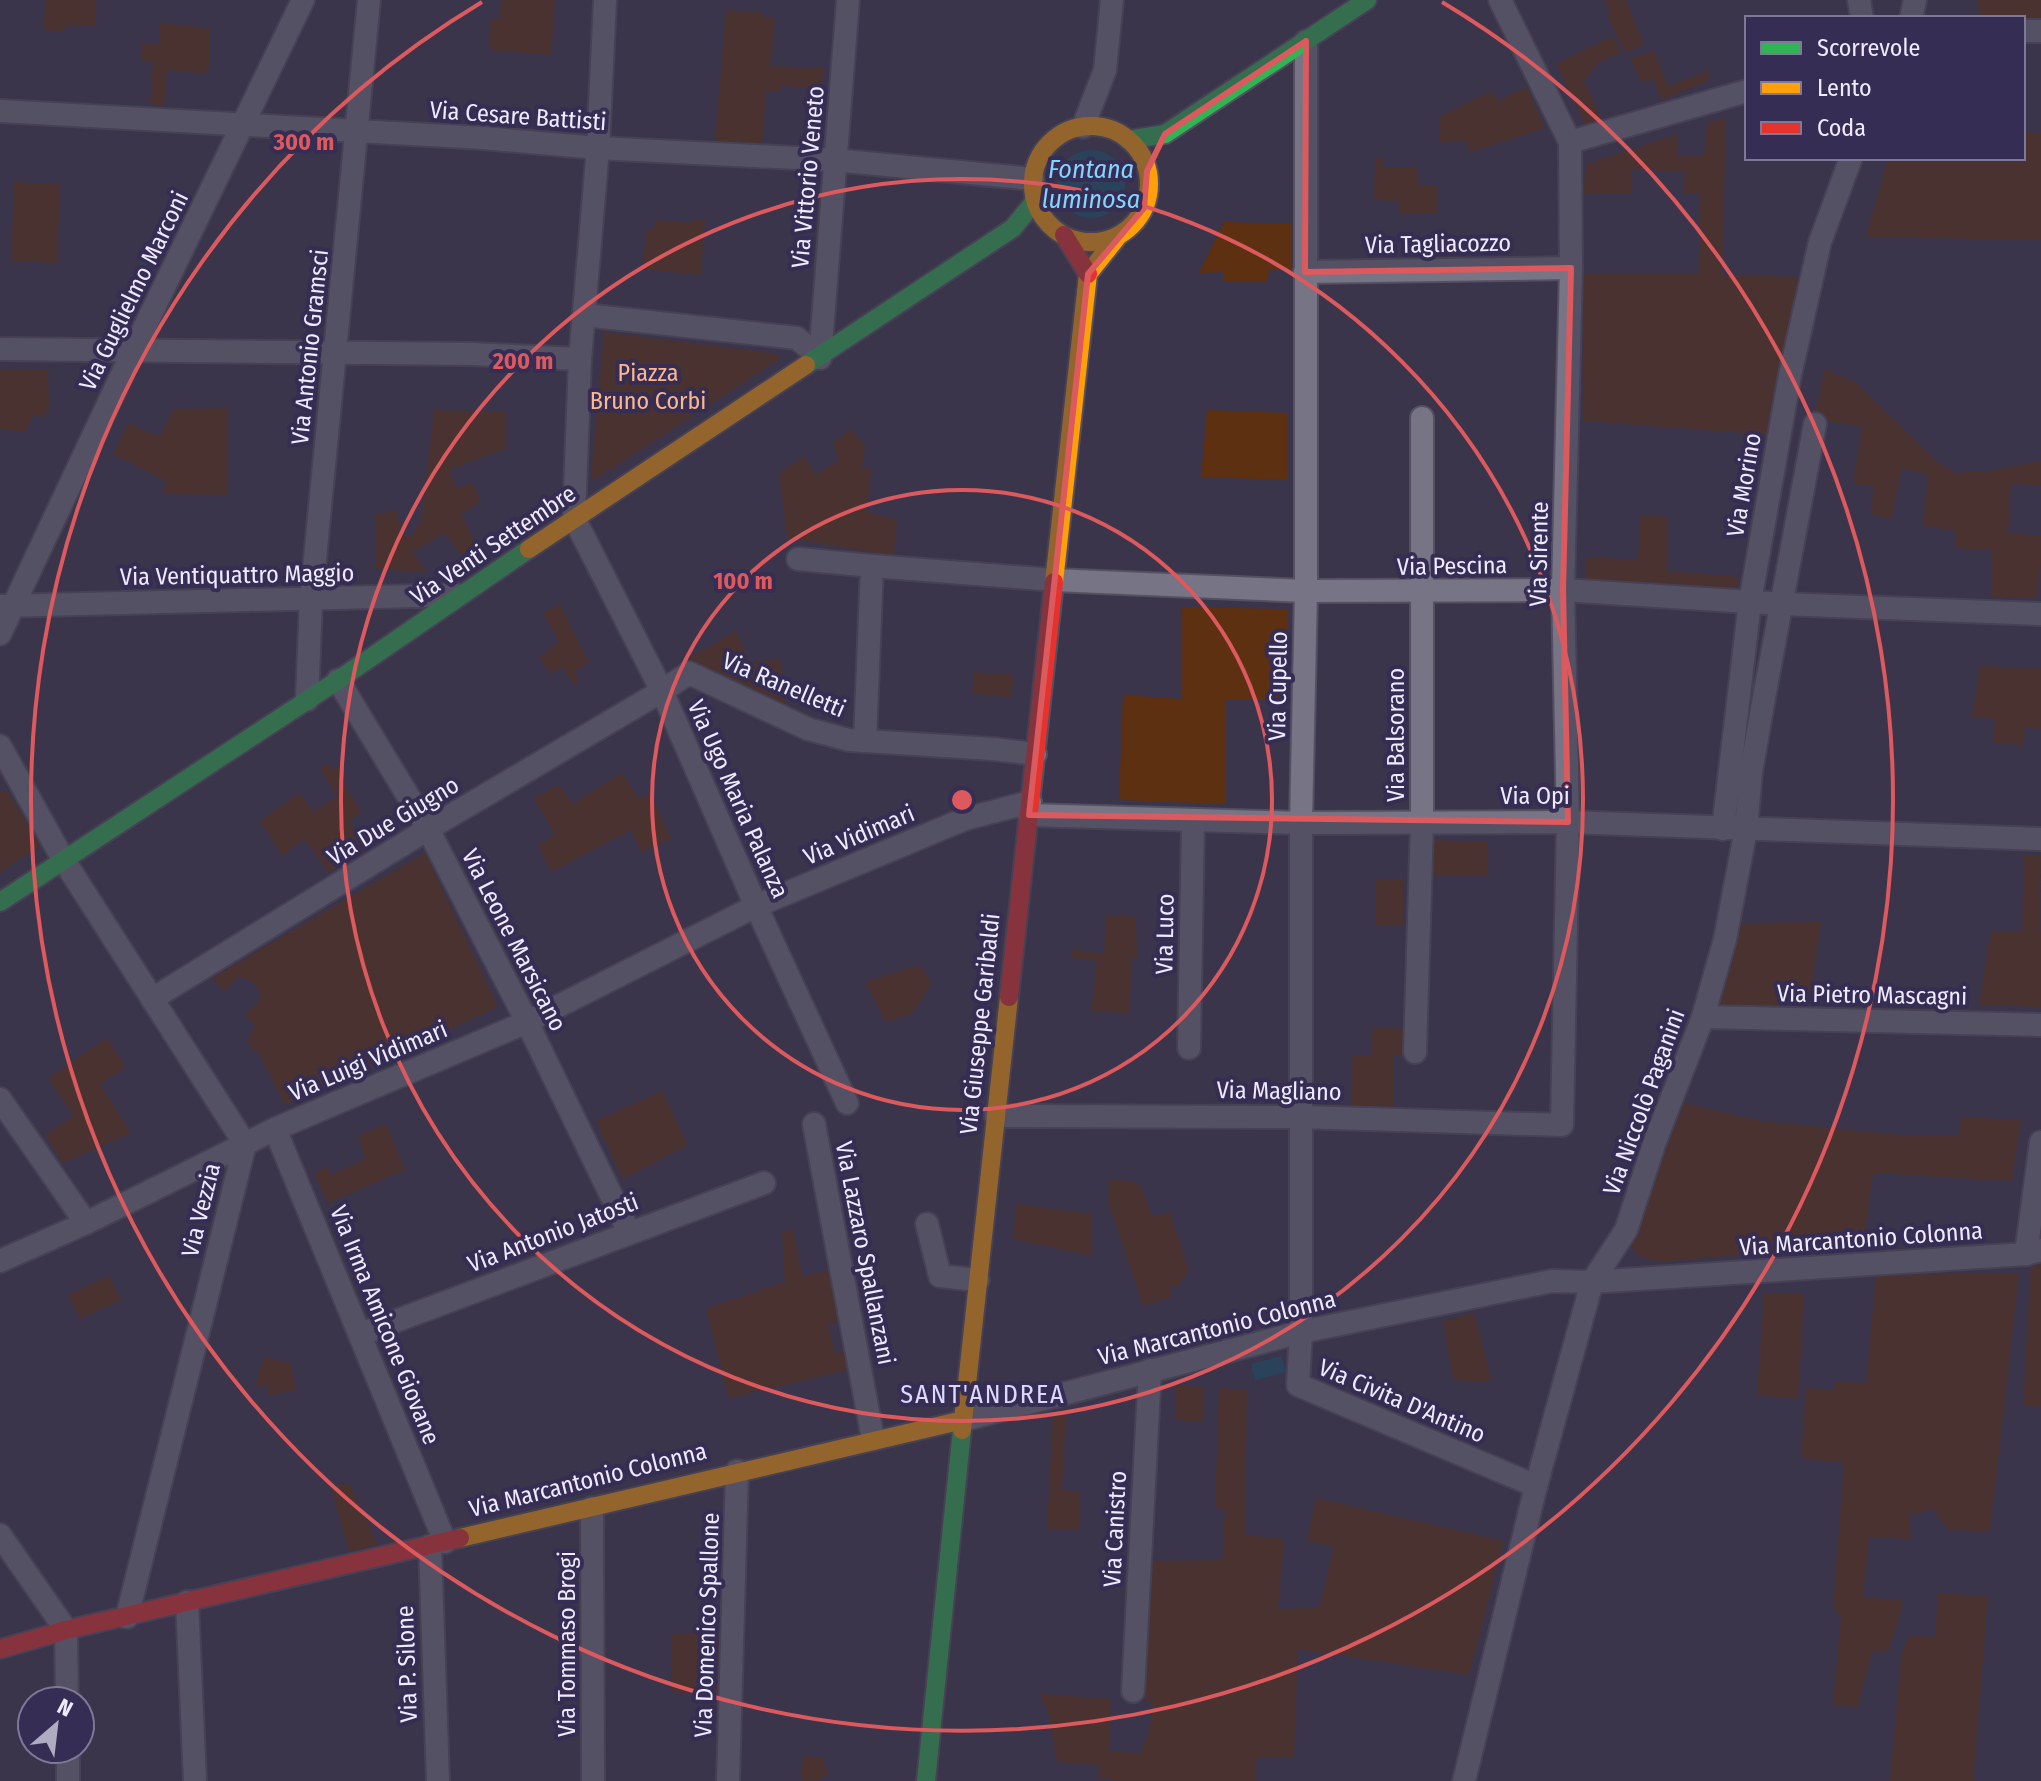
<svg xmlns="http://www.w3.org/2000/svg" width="2041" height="1781" font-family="'Fira Sans Condensed',sans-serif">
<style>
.green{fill:#5d3011}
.water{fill:#175470}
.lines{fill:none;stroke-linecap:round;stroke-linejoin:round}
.street-casing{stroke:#545061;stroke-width:26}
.fast-casing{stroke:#545061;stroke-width:22}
.slow-casing{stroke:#545061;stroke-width:22}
.jam-casing{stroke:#545061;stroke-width:22}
.street{stroke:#777485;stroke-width:22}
.fast{stroke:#30b455;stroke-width:18}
.slow{stroke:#ff9f0a;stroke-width:18}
.jam{stroke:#e5322d;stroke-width:18}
.marked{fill:none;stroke:#dc595e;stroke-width:6;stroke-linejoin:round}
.ring{fill:none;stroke:#dc595e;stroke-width:4}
.labels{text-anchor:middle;stroke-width:8;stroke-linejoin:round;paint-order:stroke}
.street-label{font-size:24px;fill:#eeebff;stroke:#352d53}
.park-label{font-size:24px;fill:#fdb78d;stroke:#352d53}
.water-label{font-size:26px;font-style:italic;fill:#84d4fe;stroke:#352d53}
.neighbourhood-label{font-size:26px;letter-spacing:2px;fill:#ddd8ff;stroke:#352d53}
.centre{fill:#dc595e;stroke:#352d53;stroke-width:4}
.ring-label{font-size:24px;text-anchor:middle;font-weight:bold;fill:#dc595e;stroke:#352d53;stroke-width:8;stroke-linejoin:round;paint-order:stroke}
</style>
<rect width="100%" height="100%" fill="#3a354b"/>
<g class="green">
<polygon points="45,0 96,0 95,26 65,26 64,32 44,30"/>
<polygon points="501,0 555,0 551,55 489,50 490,20 500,20"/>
<polygon points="1605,0 1626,0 1644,45 1625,53 1607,14 1610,13"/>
<polygon points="1978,0 2041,0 2041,21 2023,22 2023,18 1982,18 1979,16"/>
<polygon points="726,10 761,12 762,16 775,19 770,66 824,68 821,88 781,86 780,91 766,91 762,144 715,141"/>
<polygon points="159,23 210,28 210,67 205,74 167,70 164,107 150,103 153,62 142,60 142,44 159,43"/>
<polygon points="1613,36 1621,53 1598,63 1584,81 1604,124 1588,131 1556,64"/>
<polygon points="1654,51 1668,86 1710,70 1708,81 1661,100 1653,79 1642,82 1630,58"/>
<polygon points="1527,87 1545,128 1469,153 1467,141 1439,143 1440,116 1492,91 1497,101"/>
<polygon points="1726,117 1722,275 1800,277 1771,435 1584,421 1584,274 1700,274 1700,193 1683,193 1685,172 1632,169 1632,193 1583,193 1587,164 1678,134 1678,156 1704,156 1707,123"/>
<polygon points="2023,132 2041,133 2041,240 1866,237 1888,158 2023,158"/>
<polygon points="1375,157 1382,158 1383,167 1418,168 1418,185 1437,186 1437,214 1399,214 1399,201 1374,200"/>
<polygon points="14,182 60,184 57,263 11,261"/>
<polygon points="692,219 705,220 701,275 642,269 647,229 654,229 655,220 691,223"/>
<polygon points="1224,222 1291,224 1291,270 1269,269 1268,281 1223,281 1223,272 1199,273"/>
<polygon points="604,332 777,354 780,359 593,481 591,478"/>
<polygon points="1825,369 1855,382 1937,462 1956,473 1989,471 2041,461 2041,485 2011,484 2008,533 2041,536 2041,564 2036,598 1991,597 1992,550 1955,548 1956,531 1923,526 1928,475 1902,468 1891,519 1871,514 1874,486 1853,484 1862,427 1826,421 1815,412"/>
<polygon points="0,370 48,370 49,408 43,418 34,414 25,432 0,429"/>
<polygon points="228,408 228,495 162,494 166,481 113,454 128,423 160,437 173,409"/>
<polygon points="434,410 505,412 505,449 449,470 457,488 472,483 481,501 461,514 482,557 469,566 445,533 413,552 426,572 376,569 375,515 398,510 397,520 402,525 400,535 414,536 415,526 421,524"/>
<polygon points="1207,410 1288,413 1287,480 1201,477"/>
<polygon points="851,429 865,446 862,469 871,468 867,512 897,520 894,556 787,538 779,473 805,456 815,475 839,461 833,443"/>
<polygon points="1640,515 1668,517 1667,571 1739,577 1737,588 1585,581 1585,557 1638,560"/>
<polygon points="560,604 589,663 575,671 579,681 574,685 563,667 551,674 539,657 559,642 543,613"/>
<polygon points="1182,607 1288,609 1288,700 1225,700 1225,804 1119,800 1123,695 1181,699"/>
<polygon points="736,631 751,663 780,659 787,714 698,671 691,657"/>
<polygon points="1980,666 2041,668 2041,729 2025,727 2023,745 1993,743 1995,719 1972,717"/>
<polygon points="974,672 1014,675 1011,697 972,694"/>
<polygon points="329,764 333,770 337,767 346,778 342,781 361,811 349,822 368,851 328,872 304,838 283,856 260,821 300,793 313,812 337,796 320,769"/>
<polygon points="622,773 639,799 650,793 671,839 641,852 631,830 551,872 538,845 555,835 534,798 559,785 572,804"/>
<polygon points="7,791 40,845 0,873 0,792"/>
<polygon points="1429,840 1487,842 1487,876 1428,875"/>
<polygon points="425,853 498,1007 285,1105 257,1050 253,1051 247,1040 255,1026 246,1015 261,998 255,984 239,976 224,991 212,978"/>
<polygon points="2024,856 2041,856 2039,931 2041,931 2041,1007 1979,1005 1991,931 2022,931"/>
<polygon points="1375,879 1404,879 1403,925 1376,925"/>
<polygon points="1106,915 1135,917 1138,959 1131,958 1130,1013 1091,1011 1097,961 1072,958 1072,949 1104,954"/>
<polygon points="1821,922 1808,1007 1717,1008 1732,965 1740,923"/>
<polygon points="919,965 932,984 911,1014 886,1022 865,982"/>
<polygon points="1372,1027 1406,1029 1408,1055 1394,1055 1394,1107 1351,1105 1352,1055 1372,1055"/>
<polygon points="107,1038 126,1067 100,1084 131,1133 63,1163 45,1135 74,1116 48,1078"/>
<polygon points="662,1091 688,1145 623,1179 596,1121"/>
<polygon points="1684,1103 1761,1121 1900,1135 1958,1136 1961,1117 2021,1120 2012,1181 1873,1173 1863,1244 1660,1262 1638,1256 1630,1243"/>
<polygon points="386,1124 405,1170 328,1203 314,1173 327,1167 331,1175 365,1159 358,1136"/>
<polygon points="1110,1179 1139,1183 1153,1217 1170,1212 1189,1271 1178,1286 1170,1287 1172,1297 1143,1306 1108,1202"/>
<polygon points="1016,1204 1092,1214 1091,1256 1013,1239"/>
<polygon points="793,1230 802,1276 834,1270 843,1320 828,1324 835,1353 850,1350 853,1369 729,1398 706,1309 785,1282 782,1232"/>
<polygon points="2041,1262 2041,1407 2023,1405 2031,1263"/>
<polygon points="2019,1273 1990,1532 1948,1529 1932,1509 1909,1515 1911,1539 1869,1537 1863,1597 1904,1601 1889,1650 1872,1652 1858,1707 1833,1705 1841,1616 1833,1608 1844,1463 1801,1458 1806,1388 1834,1390 1835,1382 1866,1383 1876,1275"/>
<polygon points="109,1276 121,1300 80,1319 68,1295"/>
<polygon points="1764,1293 1804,1294 1798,1399 1757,1395"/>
<polygon points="1474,1313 1492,1382 1453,1380 1443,1321"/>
<polygon points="264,1357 291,1363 296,1390 268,1396 268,1386 255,1387"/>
<polygon points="1176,1385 1203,1387 1203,1422 1175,1420"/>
<path d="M1219,1388L1247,1390L1245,1535L1284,1539L1278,1609L1319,1608L1334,1547L1307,1541L1316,1498L1504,1541L1469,1675L1298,1649L1294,1758H1257L1255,1781H1113L1112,1779L1098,1778L1099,1765L1057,1762L1049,1715L1040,1694L1111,1699L1109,1751L1141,1753C1148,1734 1153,1721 1152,1701L1141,1700L1148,1561L1222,1560L1225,1510L1215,1508Z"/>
<polygon points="1066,1410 1062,1490 1079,1492 1079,1530 1047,1530 1053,1413"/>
<polygon points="349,1483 378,1545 349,1552 331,1488"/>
<polygon points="1938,1593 1988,1596 1973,1781 1890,1781 1901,1655 1909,1636 1935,1637"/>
<polygon points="672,1634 722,1634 720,1694 672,1692"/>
<polygon points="803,1756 823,1758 828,1774 817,1781 801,1781"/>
</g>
<g class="water">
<circle cx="1091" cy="184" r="34"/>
<polygon points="173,198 180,202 134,295 127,291"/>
<polygon points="1281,1356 1286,1372 1255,1380 1251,1364"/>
</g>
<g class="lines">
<defs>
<g id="street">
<polyline points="605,0 598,148 580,359 574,518 662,691 756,906 847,1103"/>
<polyline points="1859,0 1862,18"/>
<polyline points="1911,18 1915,0"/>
<polyline points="2023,31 2041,31"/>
<polyline points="1306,41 1306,591 1301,823 1301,1332 1298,1385 1536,1486"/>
<polyline points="0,111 483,138 598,148 834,160 1033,179"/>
<polyline points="1083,127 1105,70 1112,0"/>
<polyline points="1570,142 1747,91"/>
<polyline points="1305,272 1571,268"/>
<polyline points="584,315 797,338 820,358"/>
<polyline points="0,349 471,354 580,359"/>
<polyline points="820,358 848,0"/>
<polyline points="798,559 872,566"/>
<polyline points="0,606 457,595"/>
<polyline points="0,634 134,349 303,0"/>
<polyline points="338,680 428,829 527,1022 629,1232"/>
<polyline points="307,700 311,600 369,0"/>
<polyline points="865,741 872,566 1054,580 1306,591 1563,590 1782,604 2041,614"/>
<polyline points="0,746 63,859 245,1144 127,1617"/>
<polyline points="1029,815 1301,823 1568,822 2041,839"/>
<polyline points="1723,829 1750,602 1790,375 1820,242 1851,158"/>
<polyline points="152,999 428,829 662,691 689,673 808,729 849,740 993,749 1035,754"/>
<polyline points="1703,1017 2041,1025"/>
<polyline points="1189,1048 1193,821"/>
<polyline points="1415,1052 1422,822 1422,418"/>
<polyline points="0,1099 86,1223"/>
<polyline points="996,1116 1302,1117 1562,1125 1568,822 1563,590 1571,268 1570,142 1500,0"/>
<polyline points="814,1124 873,1439"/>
<polyline points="275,1129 445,1542"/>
<polyline points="927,1224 940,1276 978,1280"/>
<polyline points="2026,1254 2041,1142"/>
<polyline points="0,1261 86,1223 275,1129 527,1022 756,906 965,819 1030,802"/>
<polyline points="361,1334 764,1183"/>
<polyline points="963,1420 1301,1332 1552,1281 1592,1282 2026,1254 2041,1250"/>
<polyline points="592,1508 593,1781"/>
<polyline points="0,1535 66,1630 67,1701"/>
<polyline points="430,1546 438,1781"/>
<polyline points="187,1602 195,1781"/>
<polyline points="1133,1691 1150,1370"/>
<polyline points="68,1749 68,1781"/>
<polyline points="728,1781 737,1471"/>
<polyline points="1464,1781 1536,1486 1592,1282 1626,1230 1654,1144 1703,1017 1725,939 1746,829 1751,772 1765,692 1815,424"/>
</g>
<g id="fast">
<polyline points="1128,140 1165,134 1367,0"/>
<polyline points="806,365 1013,228 1035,201"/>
<polyline points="0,902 338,680 529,549"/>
<polyline points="926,1781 962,1430"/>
</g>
<g id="slow">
<circle cx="1091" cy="184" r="58"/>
<polyline points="529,549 806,365"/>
<polyline points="1054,582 1088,274 1119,235"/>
<polyline points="962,1430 1009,997"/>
<polyline points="460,1538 963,1420"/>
</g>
<g id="jam">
<polyline points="1064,235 1088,274"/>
<polyline points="1009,997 1054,582"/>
<polyline points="0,1649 66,1630 460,1538"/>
</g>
</defs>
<use href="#street" class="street-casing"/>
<use href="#fast" class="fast-casing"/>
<use href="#slow" class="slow-casing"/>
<use href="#jam" class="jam-casing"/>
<use href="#street" class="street"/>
<use href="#fast" class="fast"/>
<use href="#slow" class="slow"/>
<use href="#jam" class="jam"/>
</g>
<path d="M0 0H2041V1781H0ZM1306,41L1305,272L1571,268L1563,590L1568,822L1029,815L1088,274L1144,208L1147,171L1165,134Z" fill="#3a354b" fill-opacity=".55" fill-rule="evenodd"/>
<path class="marked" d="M1306,41L1305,272L1571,268L1563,590L1568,822L1029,815L1088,274L1144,208L1147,171L1165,134Z"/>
<g class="ring">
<circle cx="962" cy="800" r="310"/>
<circle cx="962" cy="800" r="621"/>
<path d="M1442 2A931 931 0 1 1 482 2"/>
</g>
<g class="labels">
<g class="street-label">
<text transform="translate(518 116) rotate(4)" y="8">Via Cesare Battisti</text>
<text transform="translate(808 177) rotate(-85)" y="8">Via Vittorio Veneto</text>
<text transform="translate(1438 244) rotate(-1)" y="8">Via Tagliacozzo</text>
<text transform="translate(134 291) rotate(-64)" y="8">Via Guglielmo Marconi</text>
<text transform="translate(310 347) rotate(-84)" y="8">Via Antonio Gramsci</text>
<text transform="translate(1744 485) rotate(-80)" y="8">Via Morino</text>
<text transform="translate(493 545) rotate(-34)" y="8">Via Venti Settembre</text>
<text transform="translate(1539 554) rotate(-89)" y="8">Via Sirente</text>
<text transform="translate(1452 566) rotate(-1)" y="8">Via Pescina</text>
<text transform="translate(237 575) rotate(-1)" y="8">Via Ventiquattro Maggio</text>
<text transform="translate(784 685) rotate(23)" y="8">Via Ranelletti</text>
<text transform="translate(1278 686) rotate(-89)" y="8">Via Cupello</text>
<text transform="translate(1396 735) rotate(-90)" y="8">Via Balsorano</text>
<text x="1535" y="804">Via Opi</text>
<text transform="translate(738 799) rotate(66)" y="8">Via Ugo Maria Palanza</text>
<text transform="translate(393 821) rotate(-31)" y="8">Via Due Giugno</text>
<text transform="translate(859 835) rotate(-23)" y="8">Via Vidimari</text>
<text transform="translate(1165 934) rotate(-89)" y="8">Via Luco</text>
<text transform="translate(514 940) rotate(63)" y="8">Via Leone Marsicano</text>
<text transform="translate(1872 995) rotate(1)" y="8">Via Pietro Mascagni</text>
<text transform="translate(980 1024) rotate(-84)" y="8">Via Giuseppe Garibaldi</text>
<text transform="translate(368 1061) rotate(-23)" y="8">Via Luigi Vidimari</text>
<text transform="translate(1279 1091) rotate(1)" y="8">Via Magliano</text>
<text transform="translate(1644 1102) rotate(-70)" y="8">Via Niccolò Paganini</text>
<text transform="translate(201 1210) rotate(-76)" y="8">Via Vezzia</text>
<text transform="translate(553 1233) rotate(-21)" y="8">Via Antonio Jatosti</text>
<text transform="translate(1861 1239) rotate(-4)" y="8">Via Marcantonio Colonna</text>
<text transform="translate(865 1253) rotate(79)" y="8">Via Lazzaro Spallanzani</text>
<text transform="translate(385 1325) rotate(68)" y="8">Via Irma Amicone Giovane</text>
<text transform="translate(1217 1328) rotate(-14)" y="8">Via Marcantonio Colonna</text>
<text transform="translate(1402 1401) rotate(23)" y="8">Via Civita D'Antino</text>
<text transform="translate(588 1480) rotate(-14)" y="8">Via Marcantonio Colonna</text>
<text transform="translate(1115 1529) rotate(-87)" y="8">Via Canistro</text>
<text transform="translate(707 1625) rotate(-88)" y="8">Via Domenico Spallone</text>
<text transform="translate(567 1644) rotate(-90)" y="8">Via Tommaso Brogi</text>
<text transform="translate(407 1664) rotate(-92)" y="8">Via P. Silone</text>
</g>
<g class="park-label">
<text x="648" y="381">Piazza<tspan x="648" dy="28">Bruno Corbi</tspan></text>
</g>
<g class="water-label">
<text x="1091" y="178">Fontana<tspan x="1091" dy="30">luminosa</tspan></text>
</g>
<g class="neighbourhood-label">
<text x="983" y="1403">SANT'ANDREA</text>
</g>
</g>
<circle cx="962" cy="800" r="12" class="centre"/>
<g class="ring-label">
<text x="304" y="150">300 m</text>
<text x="523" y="369">200 m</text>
<text x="743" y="589">100 m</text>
</g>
<rect x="1745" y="16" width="280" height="144" fill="#352d53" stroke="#7f7998" stroke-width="2"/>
<rect x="1761" y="42" width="40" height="12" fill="#30b455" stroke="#7f7998" stroke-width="2"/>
<text x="1817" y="56" font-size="24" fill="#eeebff">Scorrevole</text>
<rect x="1761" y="82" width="40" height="12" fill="#ff9f0a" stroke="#7f7998" stroke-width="2"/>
<text x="1817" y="96" font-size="24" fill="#eeebff">Lento</text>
<rect x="1761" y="122" width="40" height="12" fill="#e5322d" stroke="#7f7998" stroke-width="2"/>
<text x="1817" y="136" font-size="24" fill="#eeebff">Coda</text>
<g transform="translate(56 1725) rotate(28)"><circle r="38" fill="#352d53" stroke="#7f7998" stroke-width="2"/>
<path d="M0-6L14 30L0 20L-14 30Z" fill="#afabc0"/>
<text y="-12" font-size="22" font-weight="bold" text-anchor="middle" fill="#eeebff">N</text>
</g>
</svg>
